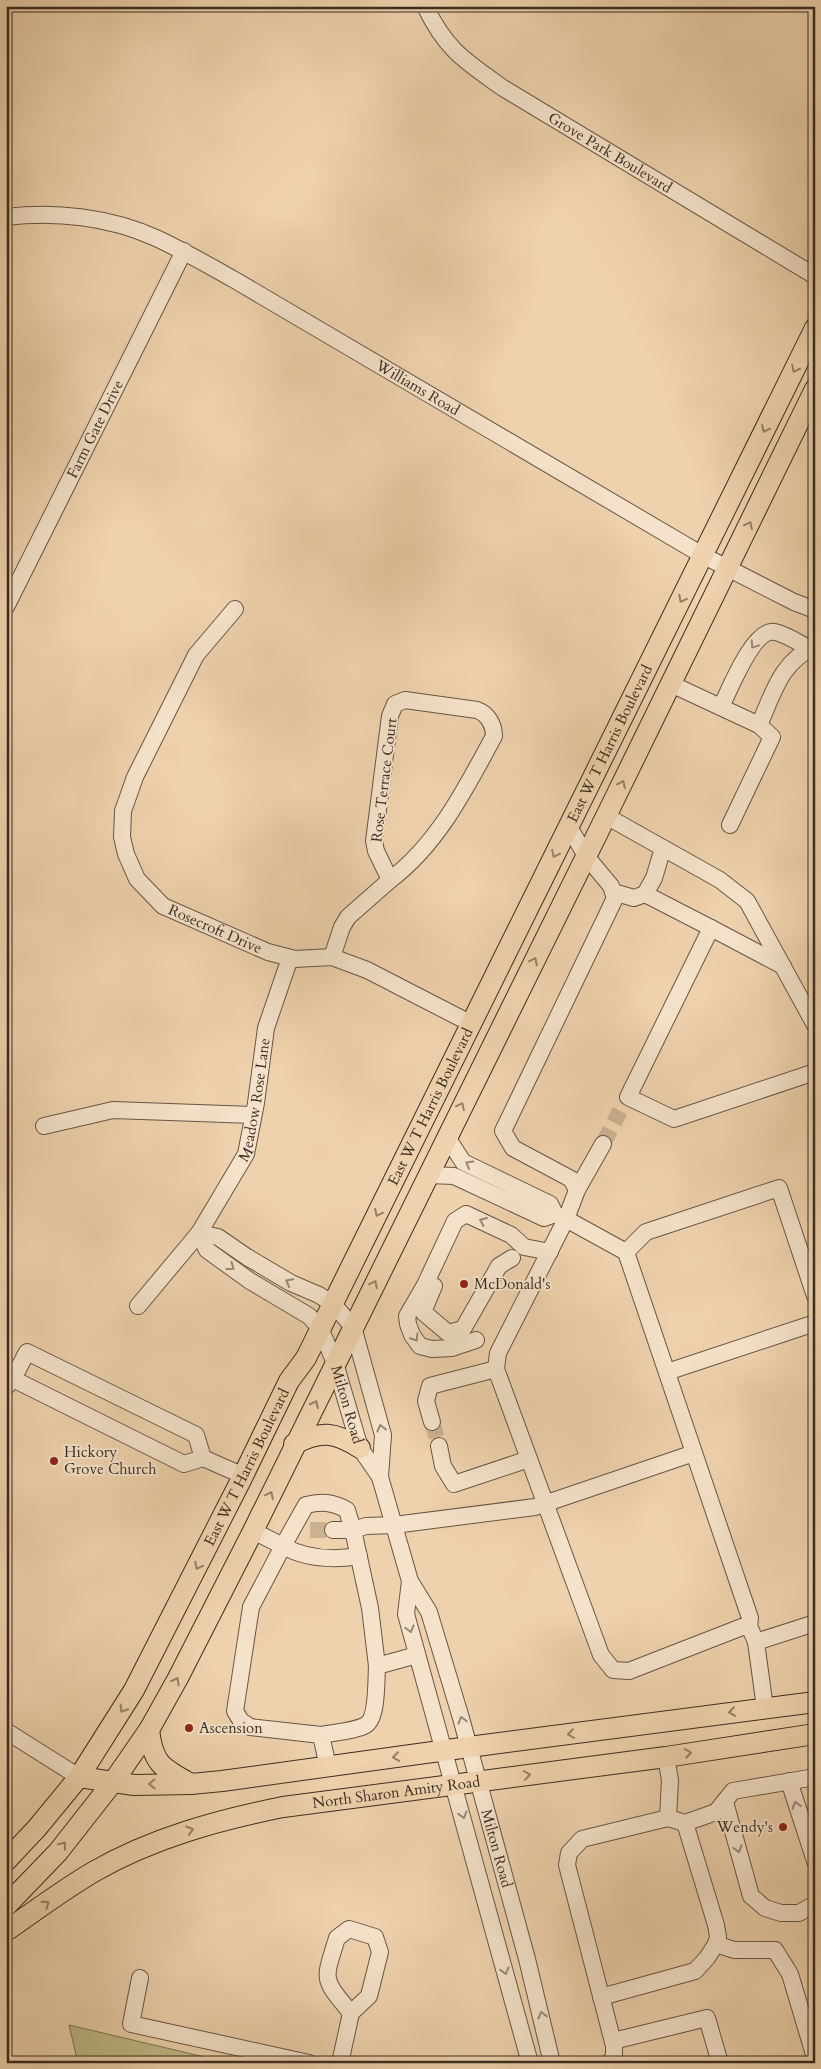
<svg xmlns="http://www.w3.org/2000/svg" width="821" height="2069" font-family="Cardo,serif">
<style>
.green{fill:#bfba85;stroke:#7c7454}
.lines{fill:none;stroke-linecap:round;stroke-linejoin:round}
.minor-tunnel{stroke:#cab191;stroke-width:16;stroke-dasharray:16 8;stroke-linecap:butt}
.minor-casing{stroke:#665645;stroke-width:18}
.major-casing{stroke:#392d22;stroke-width:22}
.minor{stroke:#f4e2ca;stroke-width:16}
.major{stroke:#eed2ad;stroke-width:20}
.oneway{stroke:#948068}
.oneway2{stroke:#968876}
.poi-dot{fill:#8f2418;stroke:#f4e2ca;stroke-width:2}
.labels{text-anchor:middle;stroke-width:4;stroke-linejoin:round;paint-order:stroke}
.street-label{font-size:15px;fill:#392d22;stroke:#f4e2ca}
.poi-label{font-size:15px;fill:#392d22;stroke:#f4e2ca;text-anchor:start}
</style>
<rect width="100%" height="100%" fill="#eed2ad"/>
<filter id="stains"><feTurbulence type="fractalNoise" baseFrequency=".004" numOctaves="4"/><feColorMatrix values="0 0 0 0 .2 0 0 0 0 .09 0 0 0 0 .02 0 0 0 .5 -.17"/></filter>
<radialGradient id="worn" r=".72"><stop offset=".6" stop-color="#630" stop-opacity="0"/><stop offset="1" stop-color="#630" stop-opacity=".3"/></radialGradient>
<polygon class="green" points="69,2025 230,2063 78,2063"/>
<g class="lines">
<g class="minor-tunnel">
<polyline points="603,1144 620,1111"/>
<polyline points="432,1422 439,1446"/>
<polyline points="310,1530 333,1530"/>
</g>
<defs>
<g id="minor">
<path id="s1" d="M425,6C446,50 465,61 503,88L815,276"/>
<path id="s2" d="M6,217C55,211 110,217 156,238C182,250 208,265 233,279L704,556L794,602L815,610"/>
<path id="s3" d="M6,607L184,251"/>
<path id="s4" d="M235,609L196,655L135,777L123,811L122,837L126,854L137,879L163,906L268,952L295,959L332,957L367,970L472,1024"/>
<polyline points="671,684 759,725 772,737 730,825"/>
<path d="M405,700L477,710C488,714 494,725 494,736C466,788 438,844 390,880L376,851L374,841L390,716L395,704Z"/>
<path d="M721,707C729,691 754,627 775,632C786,634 799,643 810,649"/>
<path d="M759,725C774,692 780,663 815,646"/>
<polyline points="606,816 720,880 747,901 815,1025"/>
<polyline points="569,827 586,856 611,886 615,898 503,1131 513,1148 571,1179 577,1190 566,1219 626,1252 750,1618 749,1626"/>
<polyline points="613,892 634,898 645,894 654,878 663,848"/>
<polyline points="645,894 711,928"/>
<polyline points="332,957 342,927 348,917 390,880"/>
<polyline points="783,966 711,928 628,1097 674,1119 815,1072"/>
<polyline points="44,1126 113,1110 253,1115"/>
<polyline points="447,1137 463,1162 550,1204 555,1214 566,1219 498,1353 496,1369 601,1655 613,1670 629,1671 742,1627 749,1626 756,1642 765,1708"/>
<polyline points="428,1175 454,1176 544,1218 555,1214"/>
<polyline points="577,1190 603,1144"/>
<path id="s5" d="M199,1233L218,1237L247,1257L291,1283L319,1295L333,1304L353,1327L383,1435L380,1477L410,1581L429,1612L461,1718L527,1959L552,2063"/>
<path id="s6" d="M199,1233L207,1250L250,1281L309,1316L320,1328L335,1363L360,1448L380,1477"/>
<polyline points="626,1252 646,1232 779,1188 815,1296"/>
<polyline points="434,1286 423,1312 448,1333 463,1329 499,1266 512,1258"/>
<path id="s7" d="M138,1306L199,1233L246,1154L256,1103L266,1028L290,958"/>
<polyline points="476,1340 452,1348 432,1349 420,1346 412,1335 408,1324 407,1316 425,1285 455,1221 466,1214 511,1235 524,1247 550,1252"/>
<polyline points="667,1372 815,1323"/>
<polyline points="13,1379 27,1352 196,1435 203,1458"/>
<polyline points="6,1387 13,1379 184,1464 203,1458 244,1476"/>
<polyline points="432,1422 426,1401 430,1386 496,1369"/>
<polyline points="439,1446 443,1466 454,1484 529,1459"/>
<path d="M333,1530H353L347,1510C333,1502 321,1501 306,1505L283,1546C306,1559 334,1560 359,1556"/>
<polyline points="253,1531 283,1546 251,1607 235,1711 241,1721 250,1727 321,1735 328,1767"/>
<polyline points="410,1581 406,1614 530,2063"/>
<polyline points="756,1642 815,1623"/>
<polyline points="377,1666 370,1608 353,1530 366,1526 394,1525 535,1507 694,1453"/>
<polyline points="6,1731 79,1777"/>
<path d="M321,1735C334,1732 351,1732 364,1726C378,1721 376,1680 377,1666L417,1655"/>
<polyline points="666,1757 670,1780 668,1818"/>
<polyline points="789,1781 815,1861"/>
<polyline points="725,1802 751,1896 765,1908 781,1913 799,1913 815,1904"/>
<polyline points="716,1944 734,1950 775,1950 790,1974 815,2058"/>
<polyline points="140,1978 131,2024 309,2063"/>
<polyline points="601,1997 695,1971 707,1958 716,1944 718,1937 716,1925 685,1823"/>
<polyline points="613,2041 707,2018 720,2063"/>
<path d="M340,2063L351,2013L369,1996L380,1952L375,1937L349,1929L337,1938C324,1981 321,1977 351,2013"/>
<polyline points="609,2063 614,2057 614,2046 567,1865 569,1853 582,1839 668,1818 685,1823 716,1812 733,1791 815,1777"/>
</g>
<g id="major">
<path d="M294,1444C321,1430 335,1432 360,1448"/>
<path d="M149,1730C153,1764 162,1768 191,1784"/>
<polyline points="79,1777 134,1785 191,1784 222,1781 469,1747 815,1702"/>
<path id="s8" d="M6,1861L37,1828L79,1777L134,1690L241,1480L289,1381L306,1358L815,328"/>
<polyline points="6,1906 58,1852 113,1782 149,1730 178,1678 253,1531 612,804 815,389"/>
<path id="s9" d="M6,1931C35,1911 64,1889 95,1871C153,1838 218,1820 283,1807L666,1757L815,1734"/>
</g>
</defs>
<use href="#minor" class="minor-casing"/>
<use href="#major" class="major-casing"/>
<use href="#minor" class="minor"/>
<use href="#major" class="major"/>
</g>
<defs><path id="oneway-chevron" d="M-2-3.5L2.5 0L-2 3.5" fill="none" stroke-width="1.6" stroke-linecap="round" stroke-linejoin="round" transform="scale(1.25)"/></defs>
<g class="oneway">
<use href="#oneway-chevron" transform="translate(795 369) rotate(116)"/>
<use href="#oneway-chevron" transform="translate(765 429) rotate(116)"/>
<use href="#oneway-chevron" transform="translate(749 525) rotate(-64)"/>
<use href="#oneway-chevron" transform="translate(682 599) rotate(117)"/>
<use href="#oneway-chevron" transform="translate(622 784) rotate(-64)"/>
<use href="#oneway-chevron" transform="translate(555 854) rotate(116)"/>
<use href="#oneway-chevron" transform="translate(534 961) rotate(-64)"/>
<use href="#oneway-chevron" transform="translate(461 1106) rotate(-64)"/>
<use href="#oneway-chevron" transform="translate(378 1213) rotate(116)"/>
<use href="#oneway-chevron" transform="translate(374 1284) rotate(-64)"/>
<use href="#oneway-chevron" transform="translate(315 1404) rotate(-63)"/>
<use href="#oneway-chevron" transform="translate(270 1495) rotate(-64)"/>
<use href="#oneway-chevron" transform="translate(198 1566) rotate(117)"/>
<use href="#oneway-chevron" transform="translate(176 1681) rotate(-61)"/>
<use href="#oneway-chevron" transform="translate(123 1709) rotate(122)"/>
<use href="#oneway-chevron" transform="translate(732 1712) rotate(172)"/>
<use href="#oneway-chevron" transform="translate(571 1734) rotate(172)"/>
<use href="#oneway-chevron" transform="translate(688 1753) rotate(-9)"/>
<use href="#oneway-chevron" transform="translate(396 1757) rotate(172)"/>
<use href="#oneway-chevron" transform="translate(527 1775) rotate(-8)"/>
<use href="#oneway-chevron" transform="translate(152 1784) rotate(179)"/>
<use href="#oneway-chevron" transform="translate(190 1830) rotate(-17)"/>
<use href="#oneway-chevron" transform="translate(63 1845) rotate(-53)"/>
<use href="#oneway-chevron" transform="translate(46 1904) rotate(-35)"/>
</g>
<g class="oneway2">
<use href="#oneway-chevron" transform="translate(754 645) rotate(124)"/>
<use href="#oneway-chevron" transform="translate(469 1164) rotate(-150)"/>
<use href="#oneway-chevron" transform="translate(483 1221) rotate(-156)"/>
<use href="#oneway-chevron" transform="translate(231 1267) rotate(36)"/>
<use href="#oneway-chevron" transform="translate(289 1282) rotate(-152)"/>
<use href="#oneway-chevron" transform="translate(415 1338) rotate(58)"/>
<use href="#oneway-chevron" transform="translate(381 1428) rotate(-104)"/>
<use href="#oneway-chevron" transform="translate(410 1629) rotate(74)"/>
<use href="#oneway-chevron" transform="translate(462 1720) rotate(-106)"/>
<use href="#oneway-chevron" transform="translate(796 1805) rotate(-108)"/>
<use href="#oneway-chevron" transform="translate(463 1815) rotate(75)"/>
<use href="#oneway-chevron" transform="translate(738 1849) rotate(74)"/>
<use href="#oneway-chevron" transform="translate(505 1971) rotate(75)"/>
<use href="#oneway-chevron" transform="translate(542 2015) rotate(-104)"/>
</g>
<g class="poi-dot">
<circle cx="464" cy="1284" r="5"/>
<circle cx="54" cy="1461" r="5"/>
<circle cx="189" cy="1728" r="5"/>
<circle cx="783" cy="1827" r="5"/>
</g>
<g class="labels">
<g class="street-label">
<text dy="5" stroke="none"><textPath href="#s1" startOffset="240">Grove Park Boulevard</textPath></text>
<text dy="5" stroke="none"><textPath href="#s2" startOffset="455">Williams Road</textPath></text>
<text dy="5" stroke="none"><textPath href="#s3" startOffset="199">Farm Gate Drive</textPath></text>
<text dy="5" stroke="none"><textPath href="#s8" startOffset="1274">East W T Harris Boulevard</textPath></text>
<text transform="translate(384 780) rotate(-83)" y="5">Rose Terrace Court</text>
<text dy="5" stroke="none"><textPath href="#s4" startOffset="398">Rosecroft Drive</textPath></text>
<text dy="5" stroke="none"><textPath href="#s7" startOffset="242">Meadow Rose Lane</textPath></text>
<text dy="5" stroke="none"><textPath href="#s8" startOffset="869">East W T Harris Boulevard</textPath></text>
<text dy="5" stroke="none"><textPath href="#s6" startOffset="238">Milton Road</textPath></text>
<text dy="5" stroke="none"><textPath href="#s8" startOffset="464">East W T Harris Boulevard</textPath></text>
<text dy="5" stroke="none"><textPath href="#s9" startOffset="421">North Sharon Amity Road</textPath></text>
<text dy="5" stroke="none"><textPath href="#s5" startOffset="728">Milton Road</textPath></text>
</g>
<g class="poi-label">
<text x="474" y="1289">McDonald's</text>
<text x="64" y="1457">Hickory<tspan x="64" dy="17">Grove Church</tspan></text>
<text x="199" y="1733">Ascension</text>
<text x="773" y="1832" text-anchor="end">Wendy's</text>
</g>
</g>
<rect width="821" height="2069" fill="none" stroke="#eed2ad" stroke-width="25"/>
<rect x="8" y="8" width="806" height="2054" fill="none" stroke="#392d22" stroke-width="2.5"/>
<rect x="12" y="12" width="796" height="2044" fill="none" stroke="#392d22"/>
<rect width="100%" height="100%" filter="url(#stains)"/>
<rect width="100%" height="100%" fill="url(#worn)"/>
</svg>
